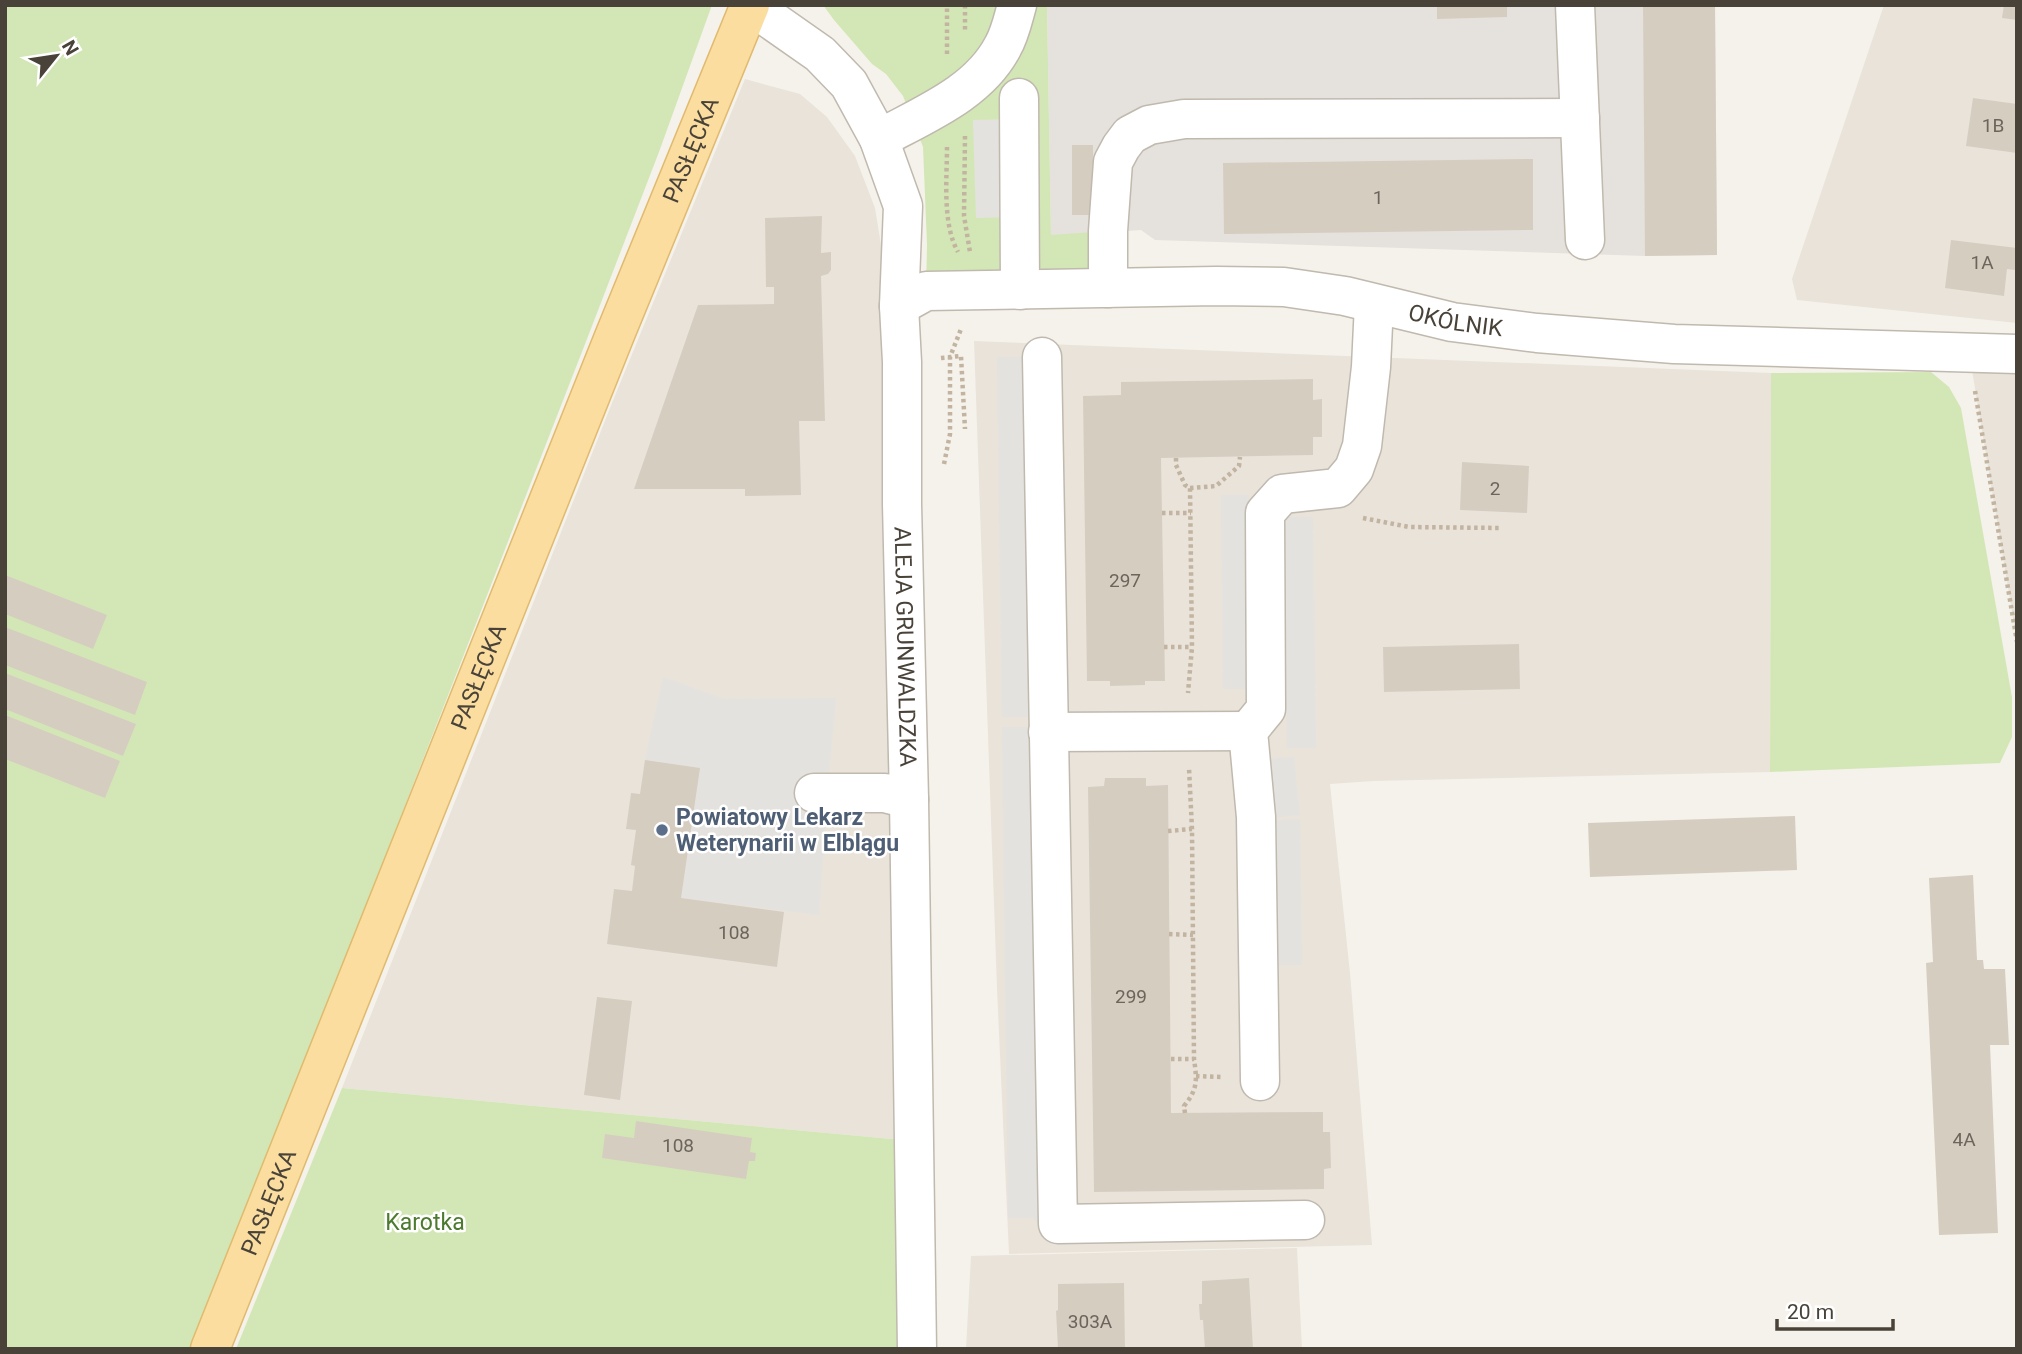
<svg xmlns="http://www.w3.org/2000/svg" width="2022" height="1354" font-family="Roboto,sans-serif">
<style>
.residential{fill:#e9e3da}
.industrial{fill:#e5e1dc}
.green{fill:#d3e7b6}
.parking{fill:#e4e2df}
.building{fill:#d6cdc1}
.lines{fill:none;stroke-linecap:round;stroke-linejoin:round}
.minor-casing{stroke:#c0b9ae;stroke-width:41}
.major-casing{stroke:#e0ba6f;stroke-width:41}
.path{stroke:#c2b4a0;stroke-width:4.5;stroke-dasharray:3.5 3.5;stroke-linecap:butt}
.minor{stroke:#fff;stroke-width:38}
.major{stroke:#fadd9f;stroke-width:38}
.service-dot{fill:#5c6f8a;stroke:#fff;stroke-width:2.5}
.labels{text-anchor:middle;stroke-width:5;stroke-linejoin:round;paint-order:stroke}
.number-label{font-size:19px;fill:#6c655b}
.street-label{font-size:23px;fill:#494239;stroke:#fff}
.service-label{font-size:23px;font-weight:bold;fill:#4e5e75;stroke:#fff;text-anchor:start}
.park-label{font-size:23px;fill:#4d7a2e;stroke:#fff}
</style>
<rect width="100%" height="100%" fill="#f5f2eb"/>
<g class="residential">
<polygon points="1884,5 2017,5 2017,323 1797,300 1792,279"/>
<polygon points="745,79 800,94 827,117 855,156 875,208 891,306 903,1140 342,1088 612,403"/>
<polygon points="974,341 1771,373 1770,772 1373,781 1330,784 1350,973 1372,1245 1009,1254 997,988"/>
<polygon points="1969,352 2017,354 2017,642"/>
<polygon points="1297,1248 1302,1349 966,1349 971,1256"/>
</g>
<polygon class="industrial" points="1047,5 1715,5 1717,255 1645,256 1155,240 1141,230 1051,236"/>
<g class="green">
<polygon points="5,5 712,5 659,152 587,339 193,1349 5,1349"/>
<polygon points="823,5 1047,5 1051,235 1108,231 1108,288 926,291 927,245 923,147 903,96 886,74 872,64 834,20"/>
<polygon points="1931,372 1949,387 1961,408 2012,697 2012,737 2000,763 1770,772 1771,373"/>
<polygon points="342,1088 903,1140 904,1349 236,1349"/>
</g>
<g class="parking">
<polygon points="1019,119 1020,217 976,218 973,120"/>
<polygon points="997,357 1026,357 1031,717 1002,717"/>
<polygon points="1221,495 1249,495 1252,689 1223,689"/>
<polygon points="1285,517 1313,517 1316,748 1287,748"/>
<polygon points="663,677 724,699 836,698 827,794 819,915 681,898 700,768 645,760"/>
<polygon points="1002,727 1031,727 1038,1223 1033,1218 1008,1218"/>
<polygon points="1294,757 1300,815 1271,818 1265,759"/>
<polygon points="1300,819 1302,965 1274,965 1271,821"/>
</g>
<g class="building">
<polygon points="1437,5 1507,5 1507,17 1437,19"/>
<polygon points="1643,5 1715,5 1717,255 1645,256"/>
<polygon points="2004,5 2017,5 2017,20 2002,18"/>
<polygon points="1973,98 2017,104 2017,153 1966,146"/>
<rect x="1072" y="145" width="21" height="70"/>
<polygon points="1533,159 1533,230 1224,234 1223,163"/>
<polygon points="822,216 821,253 831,252 831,270 828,274 821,276 825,421 799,421 801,495 745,496 745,489 634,489 698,305 774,304 774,287 766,287 765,218"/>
<polygon points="1951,240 2017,248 2015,270 2007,269 2004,296 1945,288"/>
<polygon points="1313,379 1313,400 1322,399 1322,437 1313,437 1313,455 1161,458 1165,681 1145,681 1145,685 1110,686 1110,681 1087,681 1083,396 1121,395 1121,382"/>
<polygon points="1462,462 1529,466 1527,513 1460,510"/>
<polygon points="5,575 107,615 93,649 5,614"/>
<polygon points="5,627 147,682 135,715 5,665"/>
<polygon points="1519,644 1520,689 1384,692 1383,647"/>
<polygon points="5,673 136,724 123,756 5,709"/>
<polygon points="5,715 120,761 105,798 5,759"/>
<polygon points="645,760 700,768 681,898 784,912 777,967 607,944 614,889 632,891 635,866 631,865 636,830 626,829 631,793 640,794"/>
<polygon points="1105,778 1146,778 1146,786 1168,785 1171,1113 1323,1112 1323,1132 1330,1132 1331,1168 1324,1169 1324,1189 1094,1192 1088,787 1104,786"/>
<polygon points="1795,816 1797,870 1590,877 1588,823"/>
<polygon points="1973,875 1977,960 1983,960 1984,969 2005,969 2009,1045 1990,1045 1998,1233 1939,1235 1926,963 1933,962 1929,878"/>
<polygon points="597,997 632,1001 620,1100 584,1095"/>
<polygon points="636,1121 752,1138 750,1152 756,1153 755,1161 749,1161 746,1179 602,1158 605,1134 634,1138"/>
<polygon points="1249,1278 1253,1349 1205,1349 1203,1320 1200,1320 1199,1304 1202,1304 1202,1281"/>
<polygon points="1124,1283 1125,1349 1058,1349 1056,1311 1058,1310 1058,1284"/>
</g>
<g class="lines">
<defs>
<g id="minor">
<path id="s1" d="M750,5L820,54L849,84L879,139L903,206L899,306L902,362V504L909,799L917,1349"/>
<polyline points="1575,5 1585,240"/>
<polyline points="1019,98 1020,290"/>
<path d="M879,139C923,115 979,93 1003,46C1010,34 1013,19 1017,5"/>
<polyline points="1108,288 1108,231 1113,162 1121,147 1130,135 1149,125 1184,119 1580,118"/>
<path id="s2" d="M899,306L926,291L1216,286L1284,287L1345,296L1452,322L1537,333L1674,344L2017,354"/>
<polyline points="1042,357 1058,1224 1305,1220"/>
<polyline points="1048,732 1248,731"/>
<polyline points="814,793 885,793 909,799"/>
<polyline points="1260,1081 1256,817 1248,731 1266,709 1265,513 1282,494 1338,488 1354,469 1362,446 1371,367 1374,304"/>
</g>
<g id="major">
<path id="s3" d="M210,1349L614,337L750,5"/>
</g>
</defs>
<use href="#minor" class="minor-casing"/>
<use href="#major" class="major-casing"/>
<g class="path">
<polyline points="965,5 965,32"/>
<polyline points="947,54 947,5"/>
<polyline points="965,136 964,216 970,252"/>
<path d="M947,147C947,178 942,224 958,252"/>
<polyline points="941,358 961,356 965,429"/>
<polyline points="1975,391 2017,642"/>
<polyline points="1176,458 1176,465 1185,485 1190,488 1192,647 1188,693"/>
<polyline points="944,464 950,434 950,357 961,329"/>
<polyline points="1190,488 1216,486 1239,466 1240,457"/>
<polyline points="1162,513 1191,513"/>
<polyline points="1363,518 1409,527 1501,528"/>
<polyline points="1164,647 1192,647"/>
<polyline points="1168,831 1192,829"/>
<polyline points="1169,934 1193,935"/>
<polyline points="1171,1059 1194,1059"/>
<polyline points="1196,1076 1223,1077"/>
<path d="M1185,1113L1184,1106C1198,1089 1197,1080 1194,1059L1192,829L1189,768"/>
</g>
<use href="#minor" class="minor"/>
<use href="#major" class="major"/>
</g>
<circle class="service-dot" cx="662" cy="830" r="7"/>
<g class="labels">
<g class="number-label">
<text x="1993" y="132">1B</text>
<text x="1378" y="204">1</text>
<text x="1982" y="269">1A</text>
<text x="1495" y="495">2</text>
<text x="1125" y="587">297</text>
<text x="734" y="939">108</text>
<text x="1131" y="1003">299</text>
<text x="1964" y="1146">4A</text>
<text x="678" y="1152">108</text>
<text x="1090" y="1328">303A</text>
</g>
<g class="street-label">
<text dy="8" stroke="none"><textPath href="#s3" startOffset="1292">PASŁĘCKA</textPath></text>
<text dy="8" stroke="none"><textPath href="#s2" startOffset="564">OKÓLNIK</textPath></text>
<text dy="8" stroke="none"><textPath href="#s1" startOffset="702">ALEJA GRUNWALDZKA</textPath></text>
<text dy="8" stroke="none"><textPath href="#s3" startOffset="724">PASŁĘCKA</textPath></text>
<text dy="8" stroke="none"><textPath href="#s3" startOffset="158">PASŁĘCKA</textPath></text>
</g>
<g class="service-label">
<text x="676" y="825">Powiatowy Lekarz<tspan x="676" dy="26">Weterynarii w Elblągu</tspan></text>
</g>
<g class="park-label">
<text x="425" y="1230">Karotka</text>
</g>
</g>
<rect width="2022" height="1354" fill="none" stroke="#494239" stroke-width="14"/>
<g transform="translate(56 56) rotate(60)" stroke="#ffffff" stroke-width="5" paint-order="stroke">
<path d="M0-5L12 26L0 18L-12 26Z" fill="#494239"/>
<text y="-10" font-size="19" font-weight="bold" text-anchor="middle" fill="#494239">N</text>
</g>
<path d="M1777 1319v10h116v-10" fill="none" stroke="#494239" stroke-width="3.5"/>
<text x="1787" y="1319" font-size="21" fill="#494239" stroke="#ffffff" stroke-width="5" paint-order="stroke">20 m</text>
</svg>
